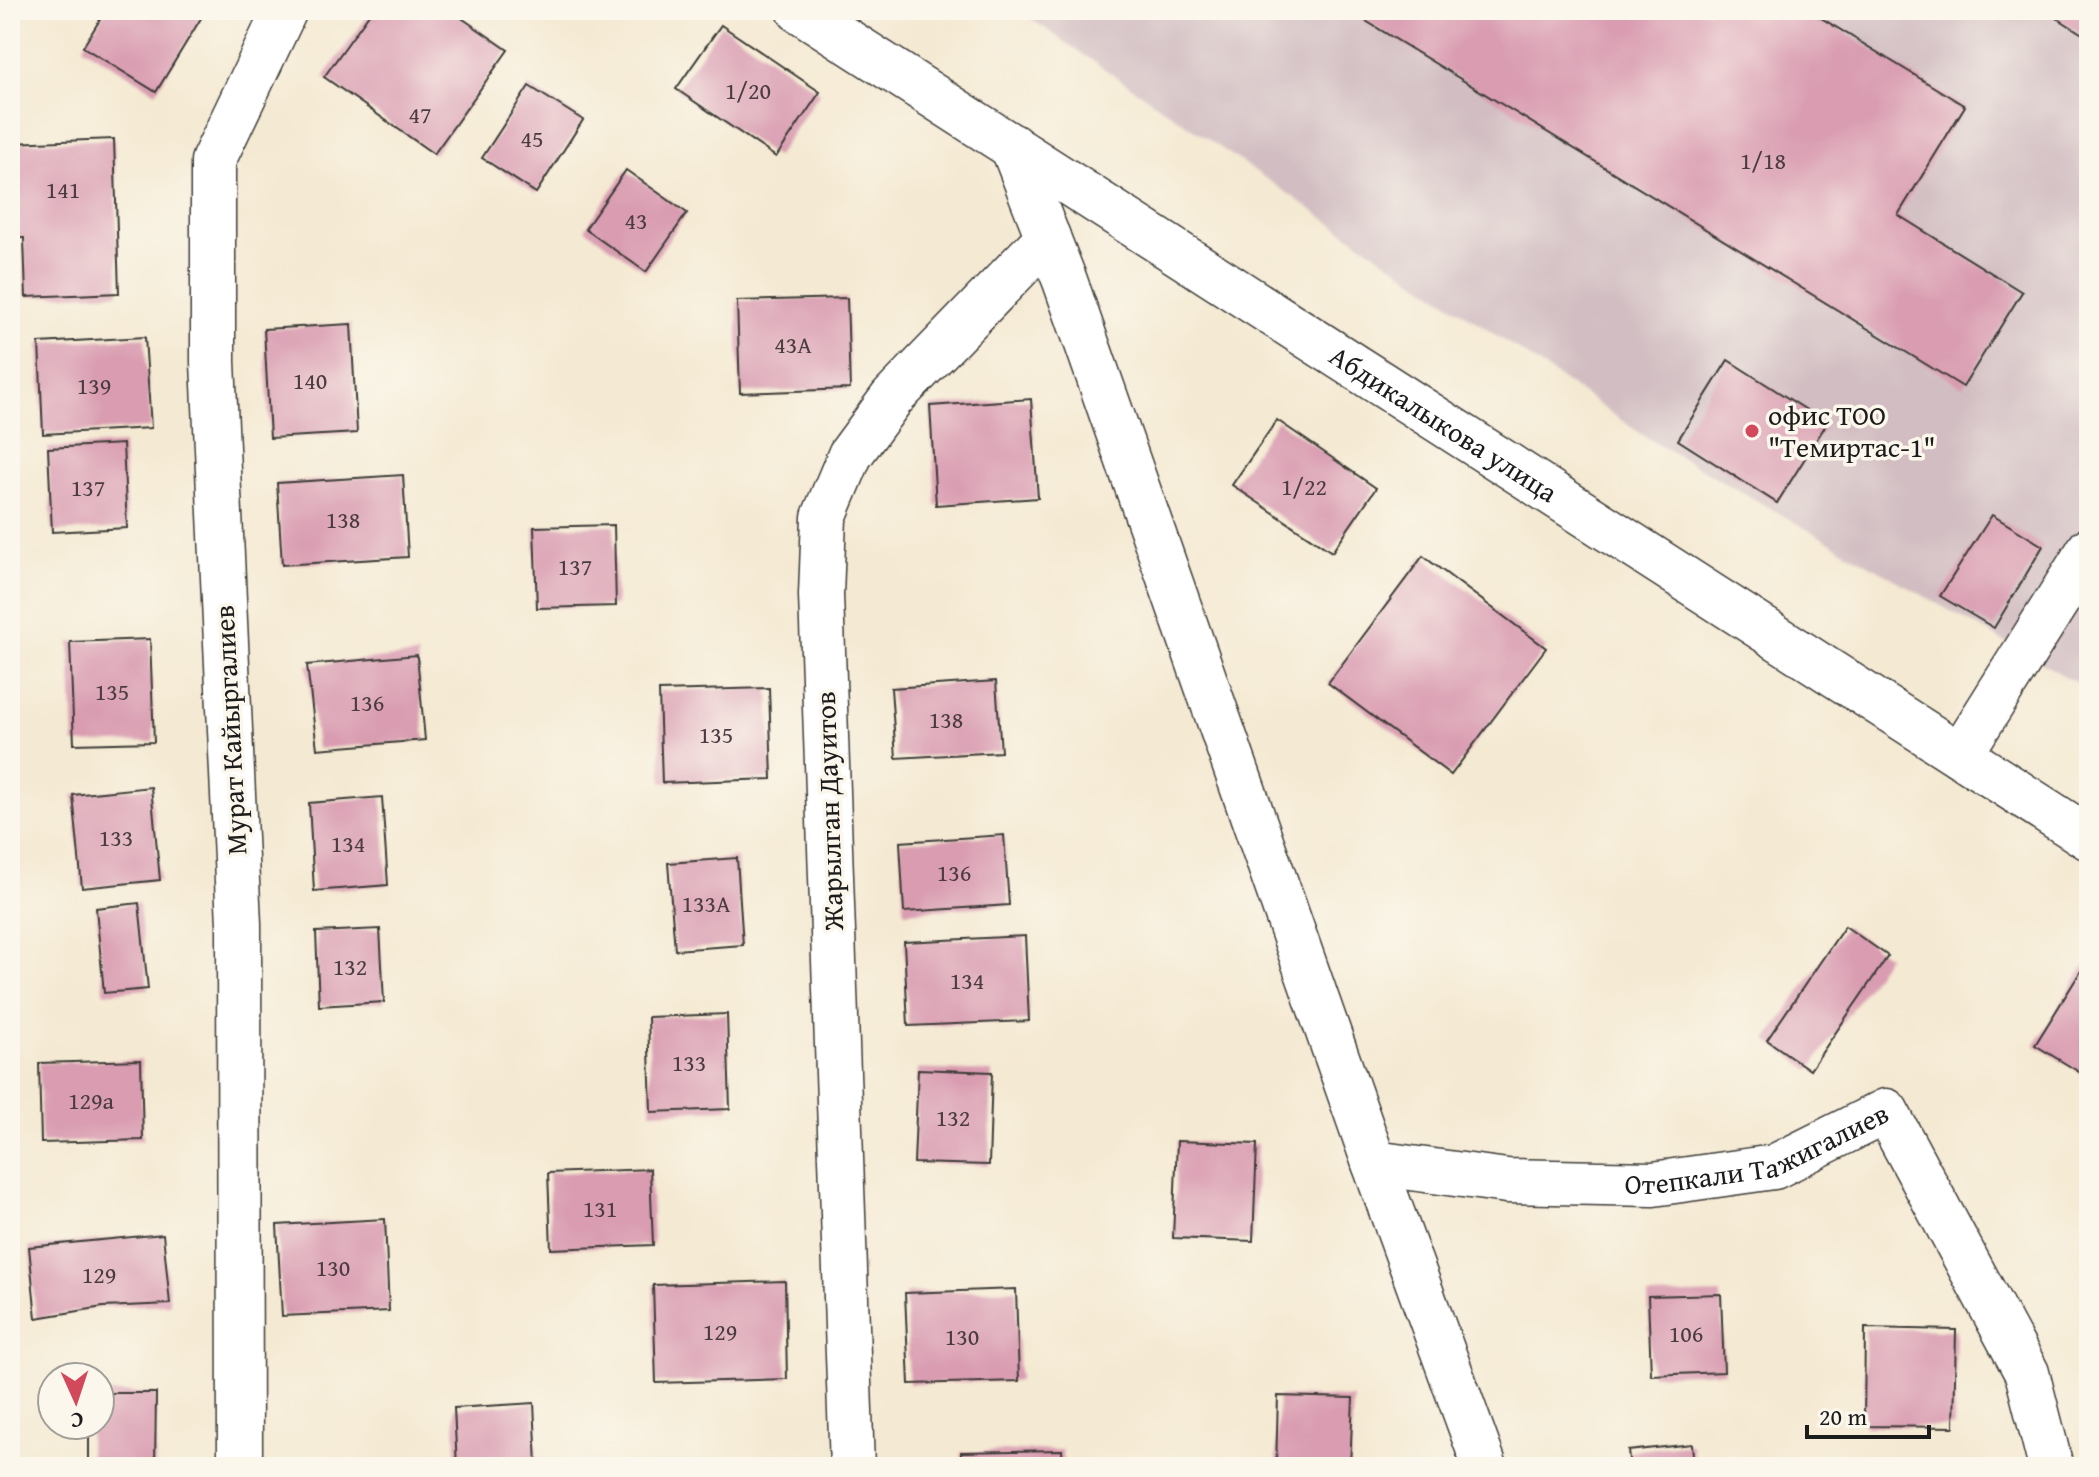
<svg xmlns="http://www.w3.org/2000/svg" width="2099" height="1477" font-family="'Gentium Book Plus',serif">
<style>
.industrial{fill:#d2bec2}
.building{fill:#d99cb1}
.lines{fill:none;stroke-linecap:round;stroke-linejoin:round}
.minor-casing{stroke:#3c3b37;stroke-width:47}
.minor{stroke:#fff;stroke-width:44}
.poi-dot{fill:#d1495b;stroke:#fbf7ec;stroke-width:3}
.labels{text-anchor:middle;stroke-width:7;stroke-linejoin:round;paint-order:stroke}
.number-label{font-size:24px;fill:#4b3c41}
.poi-label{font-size:28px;fill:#1c1c1c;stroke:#fbf7ec;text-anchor:start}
.street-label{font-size:28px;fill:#1c1c1c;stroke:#fbf7ec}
</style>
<rect width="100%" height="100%" fill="#fbf7ec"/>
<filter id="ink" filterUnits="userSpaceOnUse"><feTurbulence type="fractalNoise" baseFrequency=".0125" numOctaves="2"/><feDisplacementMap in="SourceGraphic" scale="16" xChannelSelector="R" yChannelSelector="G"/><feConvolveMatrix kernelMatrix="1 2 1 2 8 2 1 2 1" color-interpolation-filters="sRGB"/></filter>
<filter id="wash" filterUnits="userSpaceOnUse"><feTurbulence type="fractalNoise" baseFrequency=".006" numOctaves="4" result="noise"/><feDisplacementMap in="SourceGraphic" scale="32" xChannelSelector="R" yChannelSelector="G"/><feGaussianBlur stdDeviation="1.8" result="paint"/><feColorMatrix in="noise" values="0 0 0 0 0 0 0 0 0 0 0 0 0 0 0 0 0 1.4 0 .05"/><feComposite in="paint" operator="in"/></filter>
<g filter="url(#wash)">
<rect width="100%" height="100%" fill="#f4e9d2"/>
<polygon class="industrial" points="1018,10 2089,10 2089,690 1649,439"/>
<g id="blocks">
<g class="building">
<polygon points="106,10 206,10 156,92 83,47"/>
<polygon points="372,10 450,10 508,50 434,154 324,77"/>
<polygon points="1348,10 1808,10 1965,106 1898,215 2022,292 1963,387"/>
<polygon points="2044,10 2089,10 2089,38"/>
<polygon points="721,25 820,92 776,157 676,89"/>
<polygon points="529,86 583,120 536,193 482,158"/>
<polygon points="114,139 119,293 26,297 24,238 10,238 10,143"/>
<polygon points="626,170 687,213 646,272 585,229"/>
<polygon points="847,298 850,389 740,393 737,301"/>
<polygon points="351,324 357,433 270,438 264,329"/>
<polygon points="145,337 151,428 43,434 39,343"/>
<polygon points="1728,360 1827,423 1777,503 1678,440"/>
<polygon points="1031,399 1038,498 936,505 930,406"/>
<polygon points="1277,420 1376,488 1332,552 1232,485"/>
<polygon points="123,444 127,528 52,532 48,448"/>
<polygon points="403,475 408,557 282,565 277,483"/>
<polygon points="1992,515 2043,546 1994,628 1940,596"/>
<polygon points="614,525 616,606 537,608 534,527"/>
<polygon points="1423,556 1546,648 1451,775 1328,683"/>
<polygon points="150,639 154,742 74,744 70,642"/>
<polygon points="417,655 425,740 317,749 307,665"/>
<polygon points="996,681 1001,752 896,758 891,688"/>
<polygon points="769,688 772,779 662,783 659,691"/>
<polygon points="151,787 160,880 82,888 73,795"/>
<polygon points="382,797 388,885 314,891 309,803"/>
<polygon points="1004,835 1009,905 904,912 900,842"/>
<polygon points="737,858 743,945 675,950 668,863"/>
<polygon points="139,903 148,989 104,993 96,908"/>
<polygon points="1845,926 1888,956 1810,1070 1767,1040"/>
<polygon points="380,929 384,1002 319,1006 316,932"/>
<polygon points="1025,936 1029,1021 908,1026 904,942"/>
<polygon points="2089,958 2089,1078 2035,1045"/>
<polygon points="727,1014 730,1109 651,1112 648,1017"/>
<polygon points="141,1060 143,1140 41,1143 39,1063"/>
<polygon points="918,1069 992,1072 989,1165 914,1163"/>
<polygon points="1177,1141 1257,1144 1253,1241 1173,1238"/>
<polygon points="650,1169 653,1245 551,1249 548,1173"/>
<polygon points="385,1219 389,1311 282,1316 277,1225"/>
<polygon points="163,1234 170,1304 103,1307 36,1318 29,1247"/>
<polygon points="785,1281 787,1379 656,1383 653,1285"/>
<polygon points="1016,1289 1019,1381 909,1384 905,1293"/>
<polygon points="1721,1294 1724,1372 1651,1375 1648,1296"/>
<polygon points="1865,1328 1956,1330 1954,1427 1864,1426"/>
<polygon points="100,1393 156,1393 155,1467 89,1467 89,1425 100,1425"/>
<polygon points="1278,1396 1353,1398 1350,1467 1276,1467"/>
<polygon points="534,1403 537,1465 457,1467 454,1408"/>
<polygon points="1692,1444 1694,1467 1630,1467 1628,1451"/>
<polygon points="1062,1450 1063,1467 961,1467 961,1452"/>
</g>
</g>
</g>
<g filter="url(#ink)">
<use href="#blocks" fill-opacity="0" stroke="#3c3b37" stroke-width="2"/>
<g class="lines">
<defs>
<g id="minor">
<path id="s1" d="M799,10L2089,838"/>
<polyline points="1012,146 1065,281 1374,1163 1485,1467"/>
<polyline points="1960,755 2089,550"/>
<path id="s2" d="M1374,1163L1507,1181L1653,1184L1774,1167L1886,1111L2027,1373L2051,1467"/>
<polyline points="240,1467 239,924 213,362 213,161 285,10"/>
<polyline points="852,1467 821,595 824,517 850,455 892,398 1048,237"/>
</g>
</defs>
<use href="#minor" class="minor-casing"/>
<use href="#minor" class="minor"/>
</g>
</g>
<circle class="poi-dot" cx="1752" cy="431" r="8"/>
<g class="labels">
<g class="number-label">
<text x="748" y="99">1/20</text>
<text x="420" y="123">47</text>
<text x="532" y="147">45</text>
<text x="1763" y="169">1/18</text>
<text x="63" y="198">141</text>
<text x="636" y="229">43</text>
<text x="793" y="353">43А</text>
<text x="310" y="389">140</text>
<text x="94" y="394">139</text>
<text x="1304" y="495">1/22</text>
<text x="88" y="496">137</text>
<text x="343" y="528">138</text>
<text x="575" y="575">137</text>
<text x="112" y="700">135</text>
<text x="367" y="711">136</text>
<text x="946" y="728">138</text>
<text x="716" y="743">135</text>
<text x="116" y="846">133</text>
<text x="348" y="852">134</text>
<text x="954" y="881">136</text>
<text x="706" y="912">133А</text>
<text x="350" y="975">132</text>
<text x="967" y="989">134</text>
<text x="689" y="1071">133</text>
<text x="91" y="1109">129а</text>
<text x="953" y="1126">132</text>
<text x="600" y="1217">131</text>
<text x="333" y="1276">130</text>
<text x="99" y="1283">129</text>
<text x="720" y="1340">129</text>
<text x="1686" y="1342">106</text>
<text x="962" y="1345">130</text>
</g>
<g class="poi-label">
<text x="1768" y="425">офис ТОО<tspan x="1768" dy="32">"Темиртас-1"</tspan></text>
</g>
<g class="street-label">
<text dy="10" stroke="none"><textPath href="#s1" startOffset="766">Абдикалыкова улица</textPath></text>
<text transform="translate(230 730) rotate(-93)" y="10">Мурат Кайыргалиев</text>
<text transform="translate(829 811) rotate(-92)" y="10">Жарылган Дауитов</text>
<text dy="10" stroke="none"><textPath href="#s2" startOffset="390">Отепкали Тажигалиев</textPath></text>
</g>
</g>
<rect width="2099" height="1477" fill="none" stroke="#fbf7ec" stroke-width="40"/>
<g transform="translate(76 1401) rotate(177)"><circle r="38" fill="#fbf7ec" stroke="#a29f99" stroke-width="2"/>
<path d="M0-6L14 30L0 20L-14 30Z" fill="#d1495b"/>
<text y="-12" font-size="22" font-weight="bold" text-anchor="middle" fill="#1c1c1c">С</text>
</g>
<path d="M1807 1425v12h122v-12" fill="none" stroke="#1c1c1c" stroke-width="4"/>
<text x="1819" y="1425" font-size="24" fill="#1c1c1c" stroke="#fbf7ec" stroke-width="6" paint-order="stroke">20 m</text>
</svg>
